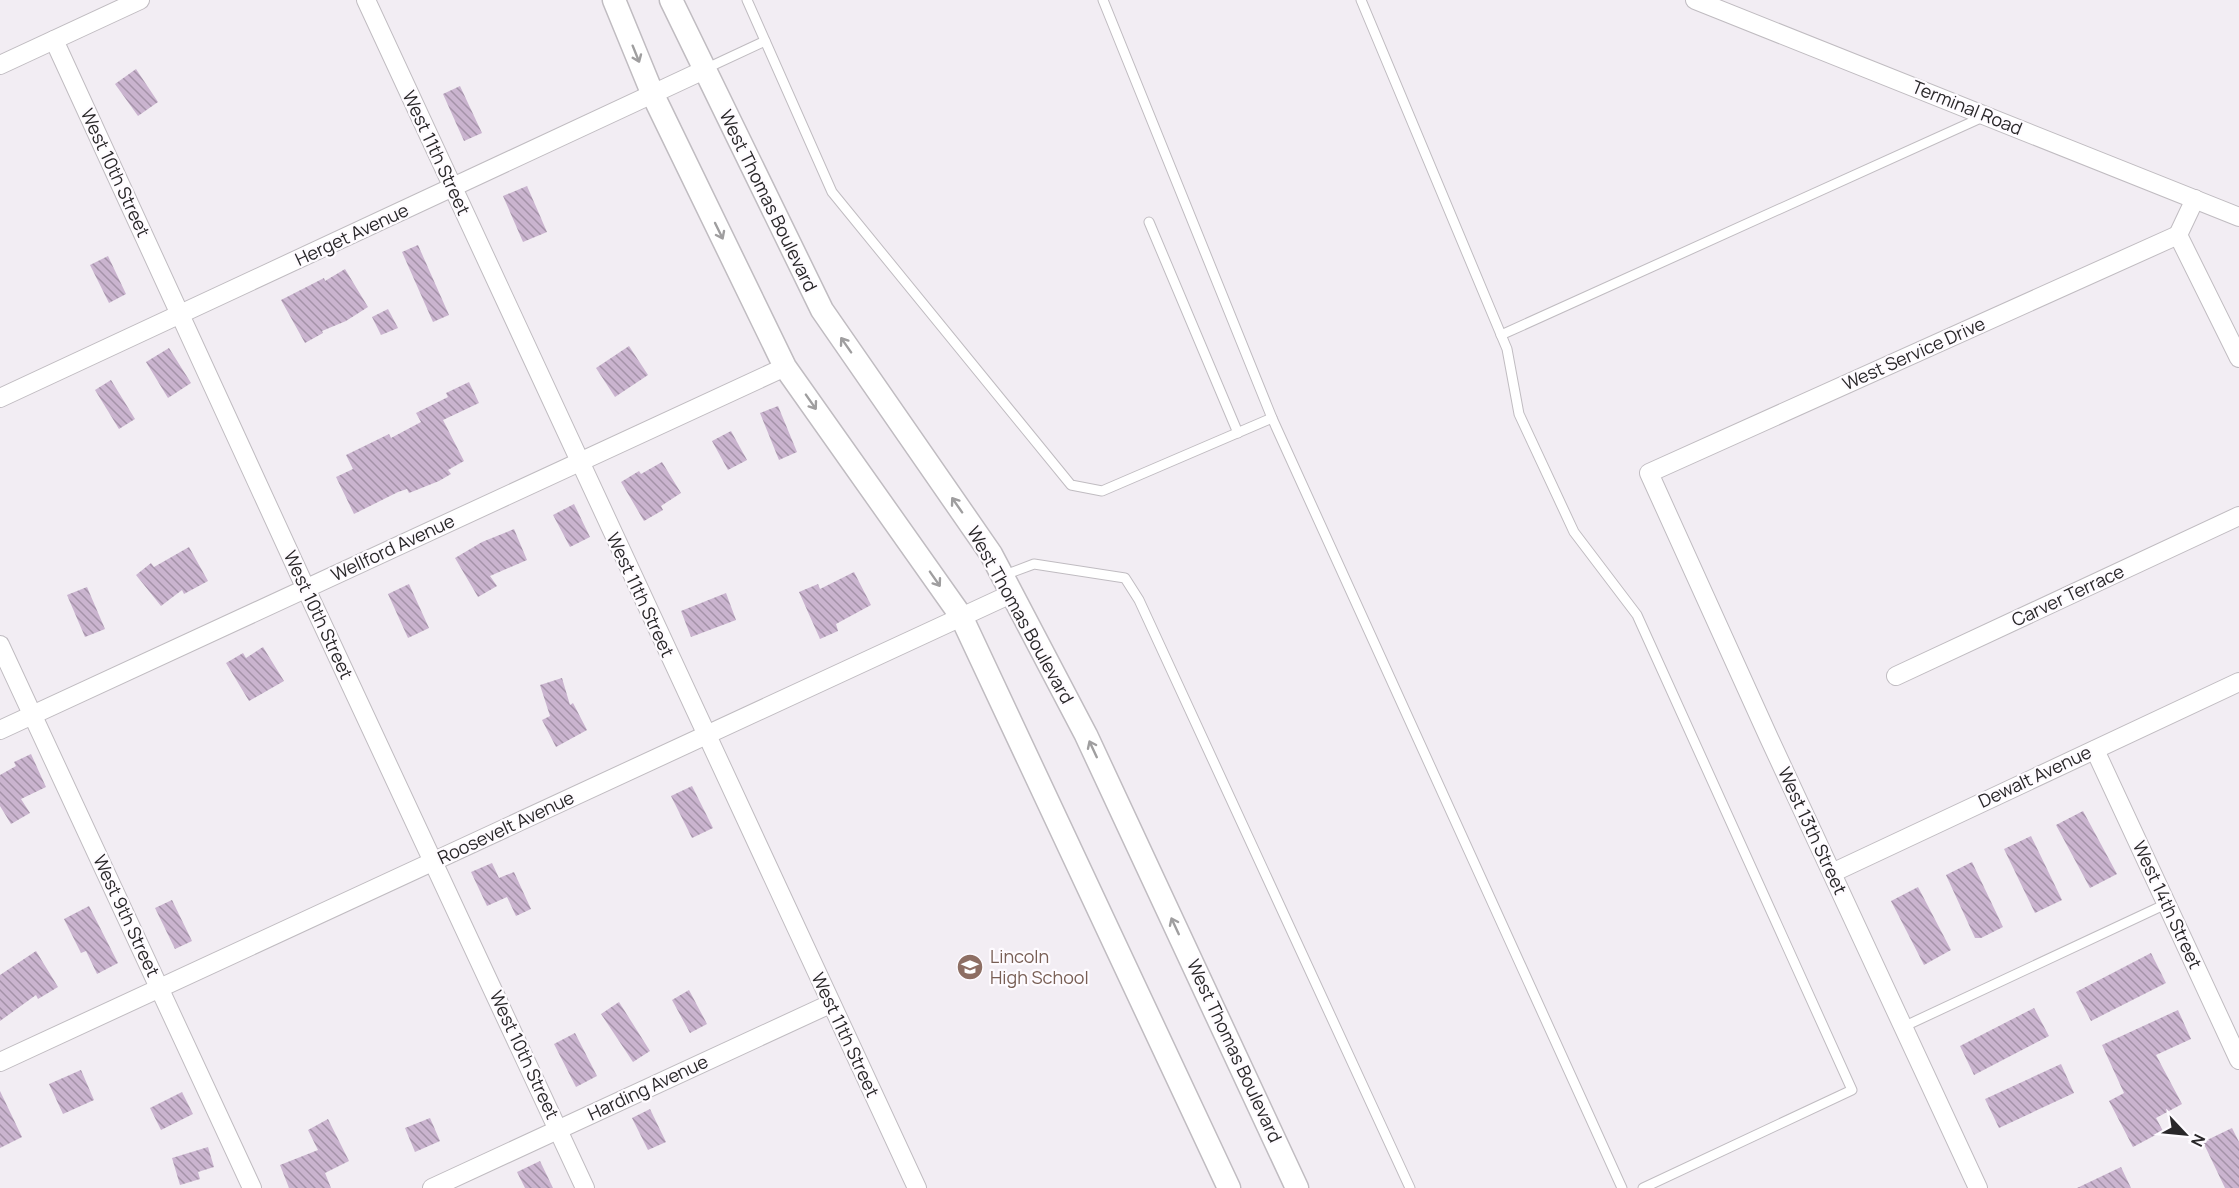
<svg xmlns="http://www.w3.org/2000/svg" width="2239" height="1188" font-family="Manrope,sans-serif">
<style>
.building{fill:url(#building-back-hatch)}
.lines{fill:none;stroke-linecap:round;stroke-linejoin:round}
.service-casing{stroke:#c0bcc1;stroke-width:11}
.minor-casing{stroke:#c0bcc1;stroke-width:20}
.tertiary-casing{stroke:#c0bcc1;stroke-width:25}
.service{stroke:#fff;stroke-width:9}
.minor{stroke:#fff;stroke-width:18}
.tertiary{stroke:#fff;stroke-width:22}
.oneway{stroke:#9f9e9f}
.labels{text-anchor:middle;stroke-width:4.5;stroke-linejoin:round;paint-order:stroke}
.street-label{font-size:18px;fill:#292729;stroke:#fefbff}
.education-label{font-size:18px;fill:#785e54;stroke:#fefbff;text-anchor:start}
</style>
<defs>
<pattern id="building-back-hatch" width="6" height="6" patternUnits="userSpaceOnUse" patternTransform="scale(1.5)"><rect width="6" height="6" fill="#cab4cf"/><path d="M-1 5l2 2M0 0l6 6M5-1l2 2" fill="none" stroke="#a492a8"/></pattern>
</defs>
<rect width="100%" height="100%" fill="#f2edf3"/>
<g class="building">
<polygon points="136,69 158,102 138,116 115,84"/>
<polygon points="460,86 482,133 464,141 443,94"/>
<polygon points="527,186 547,232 523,242 503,196"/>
<polygon points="418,245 449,315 433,322 402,252"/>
<polygon points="108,256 126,294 109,303 90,265"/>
<polygon points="345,269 368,307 346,321 322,331 323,333 305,343 281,300 324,278 325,281"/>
<polygon points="388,309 398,328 381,335 372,317"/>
<polygon points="629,346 648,375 615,397 596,368"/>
<polygon points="169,348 191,383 168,398 146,362"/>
<polygon points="111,380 135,419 119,429 95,390"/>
<polygon points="469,382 479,403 443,420 464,461 448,470 451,474 439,481 409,493 407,489 398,492 354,514 336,477 353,469 346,455 389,434 391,438 421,422 416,413 448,397 446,393"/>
<polygon points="778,406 797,452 779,460 760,413"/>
<polygon points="731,431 747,460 728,470 712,441"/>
<polygon points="662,462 681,493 661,506 663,510 644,521 621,482 639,471 641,474"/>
<polygon points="574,504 590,537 570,547 553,515"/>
<polygon points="514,529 527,560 490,576 497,586 478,597 455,558 482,542"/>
<polygon points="189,547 208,581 184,594 182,590 161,606 136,575 151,563 154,567"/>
<polygon points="854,572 871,605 836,624 838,631 820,639 799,592 818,584 820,589"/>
<polygon points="409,584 429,628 408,638 388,594"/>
<polygon points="87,587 105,629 85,637 67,595"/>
<polygon points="726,593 736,620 691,637 681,611"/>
<polygon points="263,647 284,681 249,701 226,663 243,653 246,658"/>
<polygon points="562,678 570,705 573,703 587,730 556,747 542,720 550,716 540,685"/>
<polygon points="31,754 46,787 21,799 30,813 11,824 0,806 0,775 16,766 14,762"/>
<polygon points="692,786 713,828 692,838 671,796"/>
<polygon points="2083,811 2117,874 2090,888 2056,825"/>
<polygon points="2031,836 2062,900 2035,913 2004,849"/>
<polygon points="1972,862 2003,927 1981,938 1975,938 1946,875"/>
<polygon points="492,863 499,878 514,872 531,909 516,916 507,897 487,906 471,872"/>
<polygon points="1918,887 1951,950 1924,965 1891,901"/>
<polygon points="172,900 192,941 175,949 155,908"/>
<polygon points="89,906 118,963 97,974 86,951 81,953 64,919"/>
<polygon points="36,951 58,987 38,999 36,995 0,1021 0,975"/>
<polygon points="2151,953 2166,983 2091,1021 2076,992"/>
<polygon points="689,990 707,1024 690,1033 672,1000"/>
<polygon points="619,1002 650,1051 633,1062 601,1014"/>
<polygon points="2034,1008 2049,1036 1974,1075 1960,1046"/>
<polygon points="2178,1010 2191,1039 2156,1055 2182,1104 2156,1118 2163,1131 2133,1147 2109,1101 2124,1093 2102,1045"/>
<polygon points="575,1033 597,1076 576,1087 554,1044"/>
<polygon points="2061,1064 2074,1093 1999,1128 1985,1099"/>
<polygon points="81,1070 94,1100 63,1114 49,1084"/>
<polygon points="0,1091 22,1137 0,1148"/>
<polygon points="182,1092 193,1114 161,1130 150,1108"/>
<polygon points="650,1109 666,1142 648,1150 632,1118"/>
<polygon points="430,1118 440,1141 415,1152 405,1128"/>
<polygon points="328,1119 349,1161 325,1173 331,1188 289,1188 280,1165 318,1150 308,1130"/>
<polygon points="2232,1128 2239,1142 2239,1188 2225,1188 2203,1142"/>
<polygon points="208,1147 214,1167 198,1172 200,1179 180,1185 172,1158"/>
<polygon points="540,1161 553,1188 525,1188 517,1172"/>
<polygon points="2121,1167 2131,1188 2077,1188"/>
</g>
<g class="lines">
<defs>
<g id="service">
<polyline points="747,0 832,192 1071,485 1102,491 1272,418"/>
<polyline points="1103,0 1272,418 1622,1188"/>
<polyline points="1361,0 1507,349 1519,414 1574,532 1637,615 1852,1090 1643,1188"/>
<polyline points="705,69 765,41"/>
<polyline points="1149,222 1238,433"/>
<polyline points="1501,335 1983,117"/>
<polyline points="1002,576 1034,564 1125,578 1139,600 1410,1188"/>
<polyline points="1903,1027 2166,904"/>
</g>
<g id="minor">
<polyline points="366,0 917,1188"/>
<polyline points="1695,0 2239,217"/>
<polyline points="54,40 306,589 585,1188"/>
<polyline points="0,65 140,0"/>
<polyline points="2195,199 2178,235 2239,358"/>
<polyline points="0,398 704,70"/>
<polyline points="0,645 252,1188"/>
<polyline points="1896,676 2239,516"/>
<polyline points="0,730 785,367"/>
<polyline points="2095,750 2239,1060"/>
<polyline points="1832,873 2239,682"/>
<polyline points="0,1062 1011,594"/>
<polyline points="432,1188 830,1004"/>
<polyline points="1978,1188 1769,738 1649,473 2178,235"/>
</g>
<g id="tertiary">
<polyline points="614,0 653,95 785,367 961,616 1229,1188"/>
<polyline points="671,0 822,310 991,554 1086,735 1297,1188"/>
</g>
</defs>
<use href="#service" class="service-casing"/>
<use href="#minor" class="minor-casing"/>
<use href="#tertiary" class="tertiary-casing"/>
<use href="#service" class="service"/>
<use href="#minor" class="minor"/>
<use href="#tertiary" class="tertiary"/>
</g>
<defs><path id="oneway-shaft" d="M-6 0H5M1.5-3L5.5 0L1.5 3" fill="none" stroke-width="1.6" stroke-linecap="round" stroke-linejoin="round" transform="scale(1.5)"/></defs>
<g class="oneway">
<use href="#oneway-shaft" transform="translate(636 54) rotate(68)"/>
<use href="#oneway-shaft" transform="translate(719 231) rotate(64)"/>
<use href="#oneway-shaft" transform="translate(846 345) rotate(-125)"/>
<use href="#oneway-shaft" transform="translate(811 402) rotate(55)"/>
<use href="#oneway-shaft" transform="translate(957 505) rotate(-125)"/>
<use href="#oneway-shaft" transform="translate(935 579) rotate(55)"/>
<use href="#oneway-shaft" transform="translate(1093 749) rotate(-115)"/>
<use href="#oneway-shaft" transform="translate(1175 926) rotate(-115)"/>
</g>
<defs>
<symbol id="school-disc" viewBox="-11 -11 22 22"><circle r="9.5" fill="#8d6e63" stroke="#fefbff"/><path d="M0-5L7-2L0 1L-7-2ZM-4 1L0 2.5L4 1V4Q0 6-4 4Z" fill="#fff"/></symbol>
</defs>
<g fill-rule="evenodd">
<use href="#school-disc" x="955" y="952" width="30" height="30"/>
</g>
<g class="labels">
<g class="street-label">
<text transform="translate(1967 108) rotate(22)" y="6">Terminal Road</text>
<text transform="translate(436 153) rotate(65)" y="6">West 11th Street</text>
<text transform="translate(115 173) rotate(65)" y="6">West 10th Street</text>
<text transform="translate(768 201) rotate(64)" y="6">West Thomas Boulevard</text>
<text transform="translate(352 235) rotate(-25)" y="6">Herget Avenue</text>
<text transform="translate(1914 354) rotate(-24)" y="6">West Service Drive</text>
<text transform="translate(393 548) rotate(-25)" y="6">Wellford Avenue</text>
<text transform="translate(640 595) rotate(65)" y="6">West 11th Street</text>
<text transform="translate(2068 596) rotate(-25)" y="6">Carver Terrace</text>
<text transform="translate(318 615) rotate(65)" y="6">West 10th Street</text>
<text transform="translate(1020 615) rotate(61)" y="6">West Thomas Boulevard</text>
<text transform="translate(2035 777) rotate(-25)" y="6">Dewalt Avenue</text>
<text transform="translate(506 828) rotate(-25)" y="6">Roosevelt Avenue</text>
<text transform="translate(1812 831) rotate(65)" y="6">West 13th Street</text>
<text transform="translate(2167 905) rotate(65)" y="6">West 14th Street</text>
<text transform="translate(126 916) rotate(65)" y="6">West 9th Street</text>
<text transform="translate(845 1035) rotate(65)" y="6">West 11th Street</text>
<text transform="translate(1234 1051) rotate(65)" y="6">West Thomas Boulevard</text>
<text transform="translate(524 1055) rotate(65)" y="6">West 10th Street</text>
<text transform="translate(648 1088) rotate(-25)" y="6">Harding Avenue</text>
</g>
<g class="education-label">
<text x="990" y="963">Lincoln<tspan x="990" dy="21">High School</tspan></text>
</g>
</g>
<g transform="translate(2185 1134) rotate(116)" stroke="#fefbff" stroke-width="4.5" paint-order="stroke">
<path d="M0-4.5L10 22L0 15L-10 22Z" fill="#292729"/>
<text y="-9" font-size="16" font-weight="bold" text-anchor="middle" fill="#292729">N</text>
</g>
</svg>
